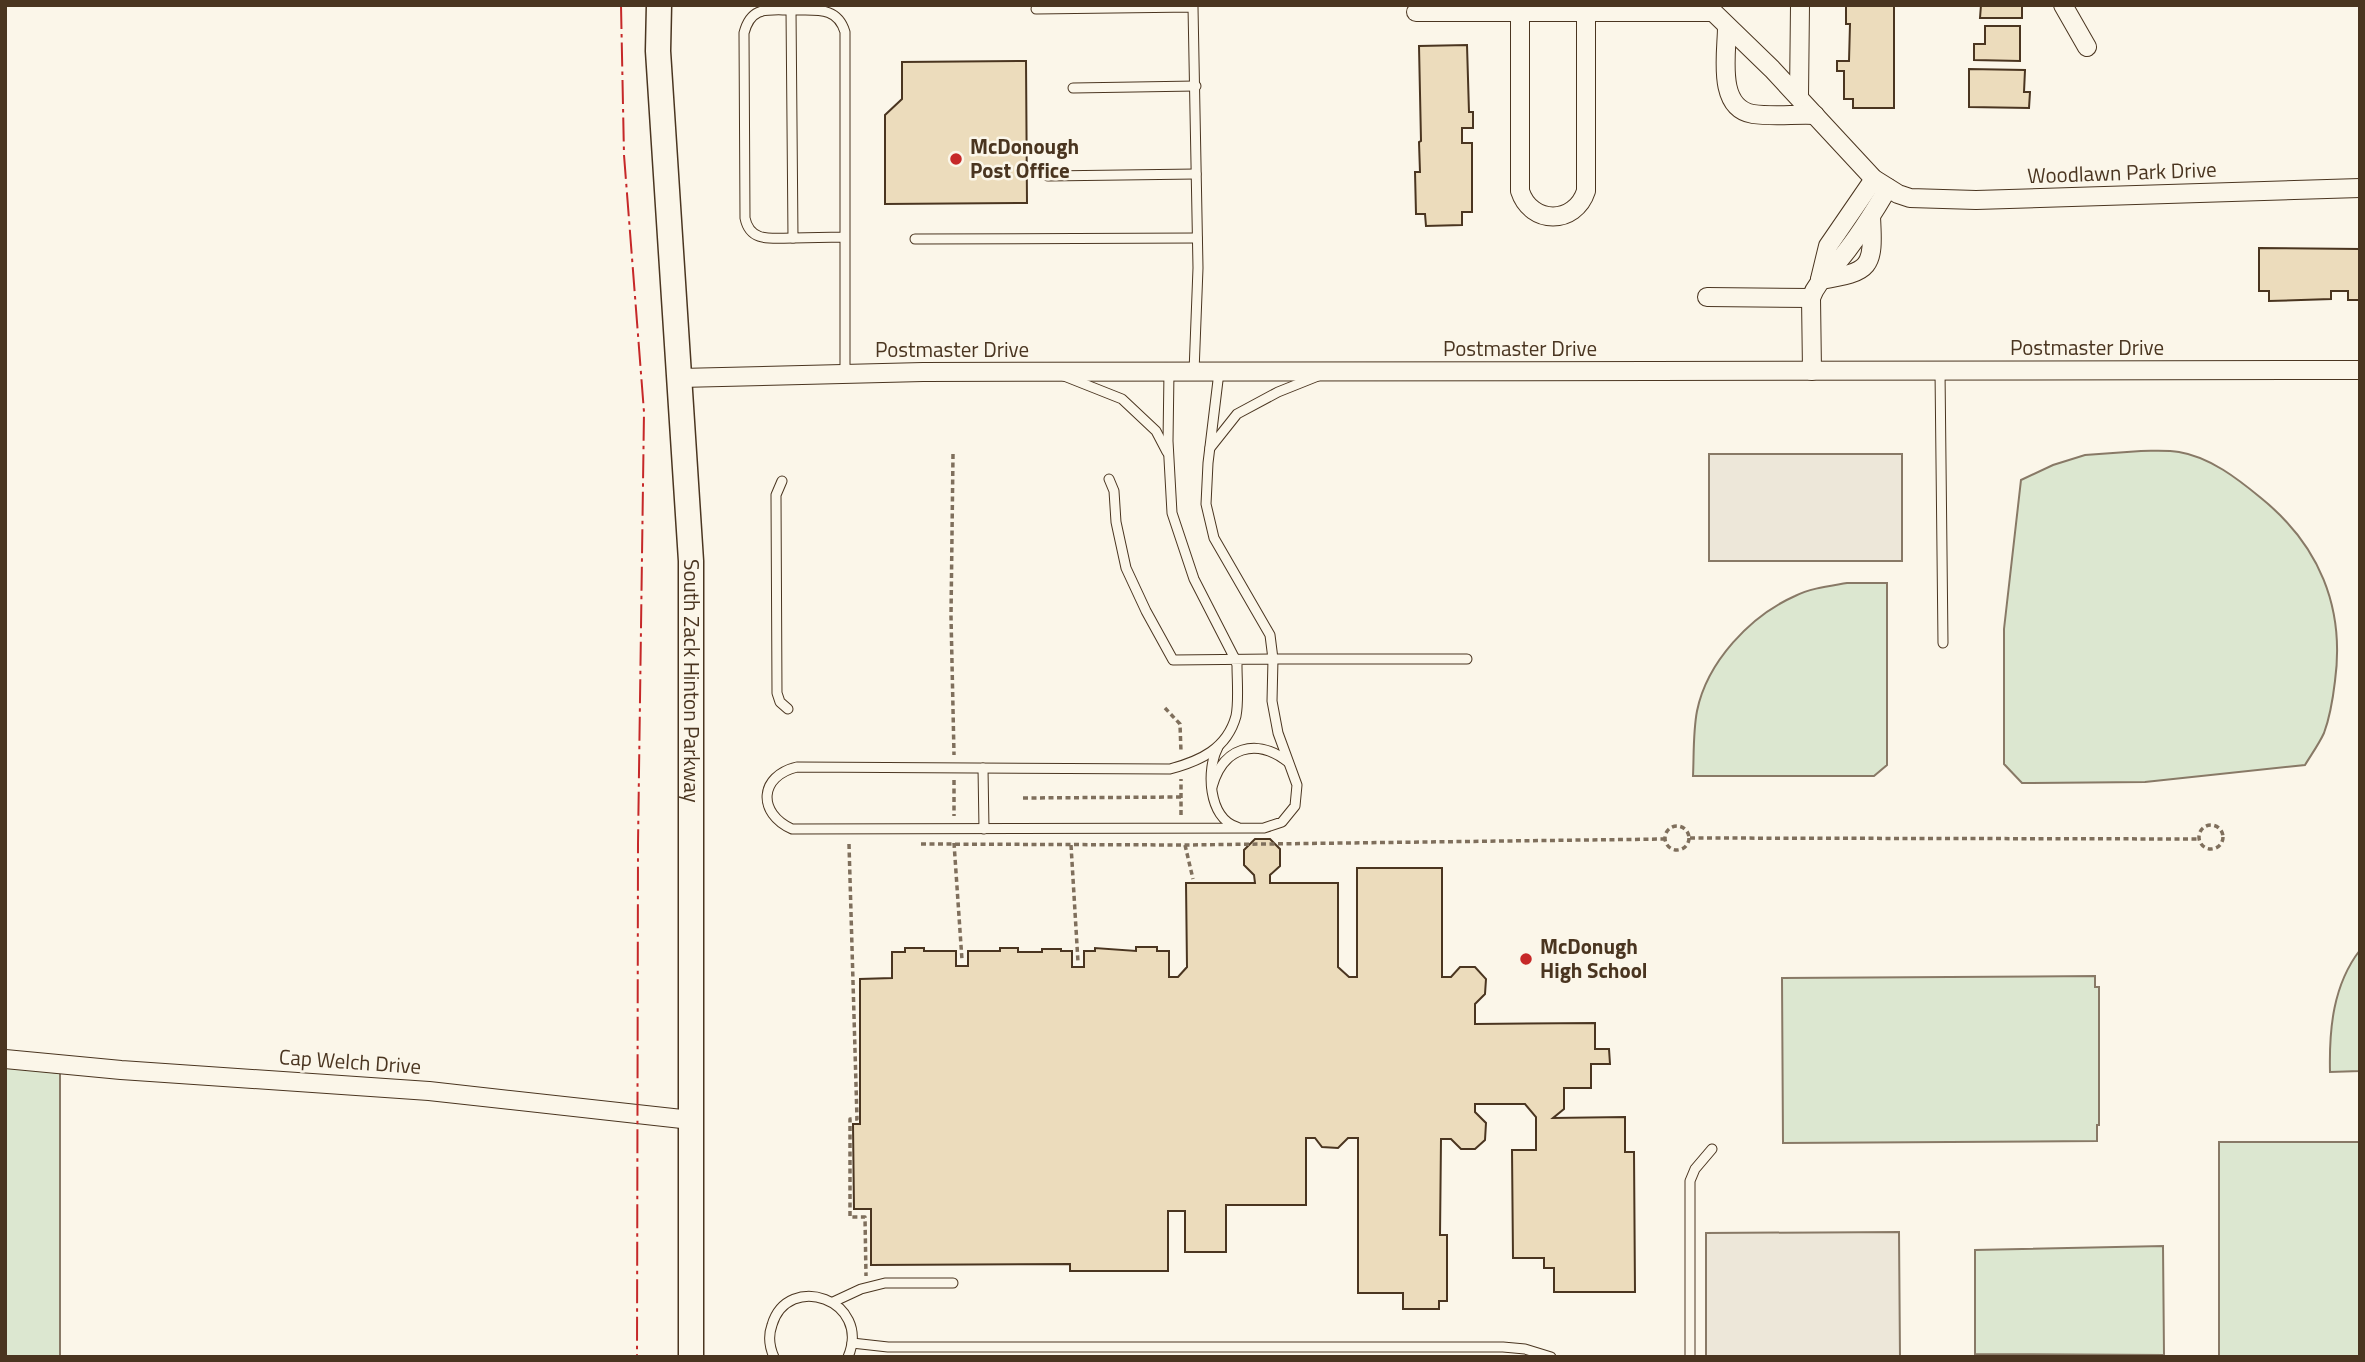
<svg xmlns="http://www.w3.org/2000/svg" width="2365" height="1362" font-family="'Titillium Web',sans-serif">
<style>
.green{fill:#dce7d0;stroke:#887966;stroke-width:2}
.parking{fill:#ede7d9;stroke:#887966;stroke-width:2}
.building{fill:#ecdcbc;stroke:#4a3520;stroke-width:2}
.lines{fill:none;stroke-linecap:round;stroke-linejoin:round}
.lane-casing{stroke:#4a3520;stroke-width:11}
.street-casing{stroke:#4a3520;stroke-width:20}
.secondary-casing{stroke:#4a3520;stroke-width:27}
.path{stroke:#7f6f5c;stroke-width:3.5;stroke-dasharray:5 3.5;stroke-linecap:butt}
.lane{stroke:#fbf6e9;stroke-width:9}
.street{stroke:#fbf6e9;stroke-width:18}
.secondary{stroke:#fbf6e9;stroke-width:24}
.power{stroke:#c62828;stroke-width:2;stroke-dasharray:24 5 3.5 5;stroke-linecap:butt}
.poi-dot{fill:#c62828;stroke:#fbf6e9;stroke-width:2.5}
.labels{text-anchor:middle;stroke-width:5;stroke-linejoin:round;paint-order:stroke}
.poi-label{font-size:21px;font-weight:bold;fill:#4a3520;stroke:#fbf6e9;text-anchor:start}
.street-label{font-size:21px;fill:#4a3520;stroke:#fbf6e9}
</style>
<rect width="100%" height="100%" fill="#fbf6e9"/>
<g class="green">
<path d="M2141,451C2154,451 2167,450 2179,452C2210,457 2238,479 2261,498C2319,545 2345,607 2335,681C2333,698 2330,717 2324,733C2319,744 2311,755 2305,765L2145,782L2022,783L2004,764V629L2021,480L2053,465L2085,455Z"/>
<path d="M1847,583H1887V765L1874,776H1693C1694,754 1693,732 1697,711C1707,662 1750,616 1795,596C1811,588 1830,586 1847,583Z"/>
<path d="M2360,950V1071L2330,1072C2329,1029 2333,985 2360,950Z"/>
<polygon points="2095,976 2095,987 2099,987 2099,1125 2097,1125 2097,1141 1783,1143 1782,978"/>
<polygon points="5,1066 60,1073 60,1357 5,1357"/>
<rect x="2219" y="1142" width="141" height="215"/>
<polygon points="2163,1246 2164,1355 1975,1354 1975,1250"/>
</g>
<g class="parking">
<rect x="1709" y="454" width="193" height="107"/>
<polygon points="1899,1232 1900,1357 1706,1357 1706,1233"/>
</g>
<g class="building">
<polygon points="1846,5 1894,5 1894,108 1853,108 1853,99 1844,99 1844,71 1837,71 1837,61 1849,61 1850,24 1846,24"/>
<polygon points="1981,5 2022,5 2022,18 1980,18"/>
<polygon points="1985,26 2020,26 2020,61 1974,60 1974,44 1985,44"/>
<polygon points="1467,45 1469,112 1473,112 1473,128 1462,128 1462,143 1472,143 1472,212 1462,212 1462,225 1426,226 1425,214 1416,214 1415,172 1420,172 1419,142 1421,141 1419,46"/>
<polygon points="1026,61 1027,203 885,204 885,115 902,99 902,62"/>
<polygon points="1969,69 2025,70 2024,92 2030,92 2029,108 1969,107"/>
<polygon points="2259,248 2360,249 2360,300 2348,300 2348,291 2331,291 2331,299 2269,301 2269,291 2259,291"/>
<polygon points="1255,839 1270,839 1280,849 1280,866 1270,875 1270,883 1338,883 1338,967 1349,977 1357,977 1357,868 1442,868 1442,977 1451,977 1460,967 1475,967 1486,979 1485,994 1475,1004 1475,1024 1595,1023 1595,1049 1609,1049 1610,1064 1591,1064 1591,1088 1564,1088 1564,1109 1553,1118 1625,1117 1625,1152 1634,1152 1635,1292 1554,1292 1554,1268 1544,1268 1544,1258 1513,1258 1512,1150 1536,1150 1536,1117 1525,1104 1475,1104 1475,1112 1486,1123 1485,1140 1475,1149 1461,1149 1451,1139 1441,1139 1440,1235 1447,1235 1447,1301 1439,1301 1439,1309 1403,1309 1403,1293 1358,1293 1358,1138 1348,1138 1338,1148 1322,1147 1315,1138 1306,1138 1306,1205 1226,1205 1226,1252 1185,1252 1185,1211 1168,1211 1168,1271 1070,1271 1070,1264 871,1265 871,1209 854,1209 853,1124 860,1124 860,979 892,978 892,952 905,952 905,948 924,948 924,951 956,951 956,966 968,966 968,951 1000,951 1000,948 1018,948 1018,952 1042,952 1042,949 1061,949 1061,951 1072,951 1072,967 1084,967 1084,951 1095,951 1095,948 1136,951 1136,947 1157,947 1157,951 1169,951 1169,977 1178,977 1187,967 1186,883 1255,883 1254,875 1244,865 1244,850"/>
</g>
<g class="lines">
<defs>
<g id="lane">
<polyline points="1036,9 1193,7 1198,268 1194,372"/>
<path d="M791,10C767,10 751,6 744,33L745,218C750,243 772,238 793,238"/>
<polyline points="1073,88 1196,86"/>
<polyline points="1048,176 1196,174"/>
<path d="M844,237L793,238L791,10C814,11 837,5 845,32V374"/>
<polyline points="915,239 1197,238"/>
<polyline points="1940,371 1943,643"/>
<polyline points="1219,372 1208,463 1206,504 1214,538 1270,635 1273,659 1467,659"/>
<polyline points="1064,376 1122,399 1156,431 1167,452"/>
<polyline points="1210,448 1237,414 1278,392 1318,376"/>
<path d="M1109,479L1114,491L1116,522L1126,568L1146,611L1173,660L1273,659L1272,701L1278,733L1297,785L1295,806L1282,822L1264,828L792,829C757,813 759,776 797,767L1170,769C1200,761 1227,749 1236,716C1239,701 1237,681 1237,665L1235,659L1194,579L1172,513L1168,441L1169,372"/>
<polyline points="782,481 776,495 777,693 780,702 788,709"/>
<path d="M1218,747C1206,769 1208,818 1237,827"/>
<polyline points="983,768 984,829"/>
<path d="M1212,787C1223,747 1256,737 1288,762"/>
<polyline points="833,1302 861,1289 885,1283 953,1283"/>
<polyline points="852,1343 888,1347 1503,1347 1525,1349 1551,1357"/>
<path d="M774,1357C769,1346 768,1336 772,1325C788,1271 872,1300 848,1357"/>
<polyline points="1690,1357 1690,1181 1695,1169 1712,1149"/>
</g>
<g id="street">
<polyline points="1706,5 1772,69 1874,179 1898,194 1910,198 1976,200 2360,188"/>
<polyline points="2063,5 2087,47"/>
<polyline points="1416,12 1713,12"/>
<path d="M1520,12V191C1531,225 1575,225 1586,191V12"/>
<path d="M1727,27C1727,53 1716,108 1753,114C1773,117 1795,114 1815,115"/>
<polyline points="1799,96 1800,5"/>
<polyline points="1820,279 1828,246 1874,179"/>
<path d="M1820,280C1871,272 1874,268 1871,217"/>
<polyline points="1707,297 1811,298"/>
<path d="M1812,371L1811,298C1817,281 1830,272 1841,258C1859,236 1874,212 1888,188"/>
<polyline points="680,378 923,372 2360,370"/>
<polyline points="5,1059 121,1070 429,1091 691,1120"/>
</g>
<g id="secondary">
<path id="s1" d="M659,5L658,51L691,561V1357"/>
</g>
</defs>
<use href="#lane" class="lane-casing"/>
<use href="#street" class="street-casing"/>
<use href="#secondary" class="secondary-casing"/>
<g class="path">
<polyline points="953,454 951,616 954,755"/>
<polyline points="1165,708 1180,724 1181,752"/>
<polyline points="954,780 954,816"/>
<polyline points="1023,798 1181,797"/>
<polyline points="1181,815 1181,779"/>
<circle cx="2211" cy="837" r="12"/>
<circle cx="1677" cy="838" r="12"/>
<polyline points="1690,838 2198,839"/>
<polyline points="954,843 962,960"/>
<polyline points="849,844 857,1119 850,1119 850,1217 865,1217 866,1276"/>
<polyline points="921,844 1185,845 1665,839"/>
<polyline points="1071,845 1078,962"/>
<polyline points="1185,845 1193,879"/>
</g>
<use href="#lane" class="lane"/>
<use href="#street" class="street"/>
<use href="#secondary" class="secondary"/>
<polyline class="power" points="621,5 624,155 644,412 638,844 637,1357"/>
</g>
<g class="poi-dot">
<circle cx="956" cy="159" r="7"/>
<circle cx="1526" cy="959" r="7"/>
</g>
<g class="labels">
<g class="poi-label">
<text x="970" y="154">McDonough<tspan x="970" dy="24">Post Office</tspan></text>
<text x="1540" y="954">McDonugh<tspan x="1540" dy="24">High School</tspan></text>
</g>
<g class="street-label">
<text transform="translate(2122 173) rotate(-2)" y="7">Woodlawn Park Drive</text>
<text x="2087" y="355">Postmaster Drive</text>
<text x="1520" y="356">Postmaster Drive</text>
<text x="952" y="357">Postmaster Drive</text>
<text dy="7" stroke="none"><textPath href="#s1" startOffset="677">South Zack Hinton Parkway</textPath></text>
<text transform="translate(350 1062) rotate(4)" y="7">Cap Welch Drive</text>
</g>
</g>
<rect width="2365" height="1362" fill="none" stroke="#4a3520" stroke-width="14"/>
</svg>
